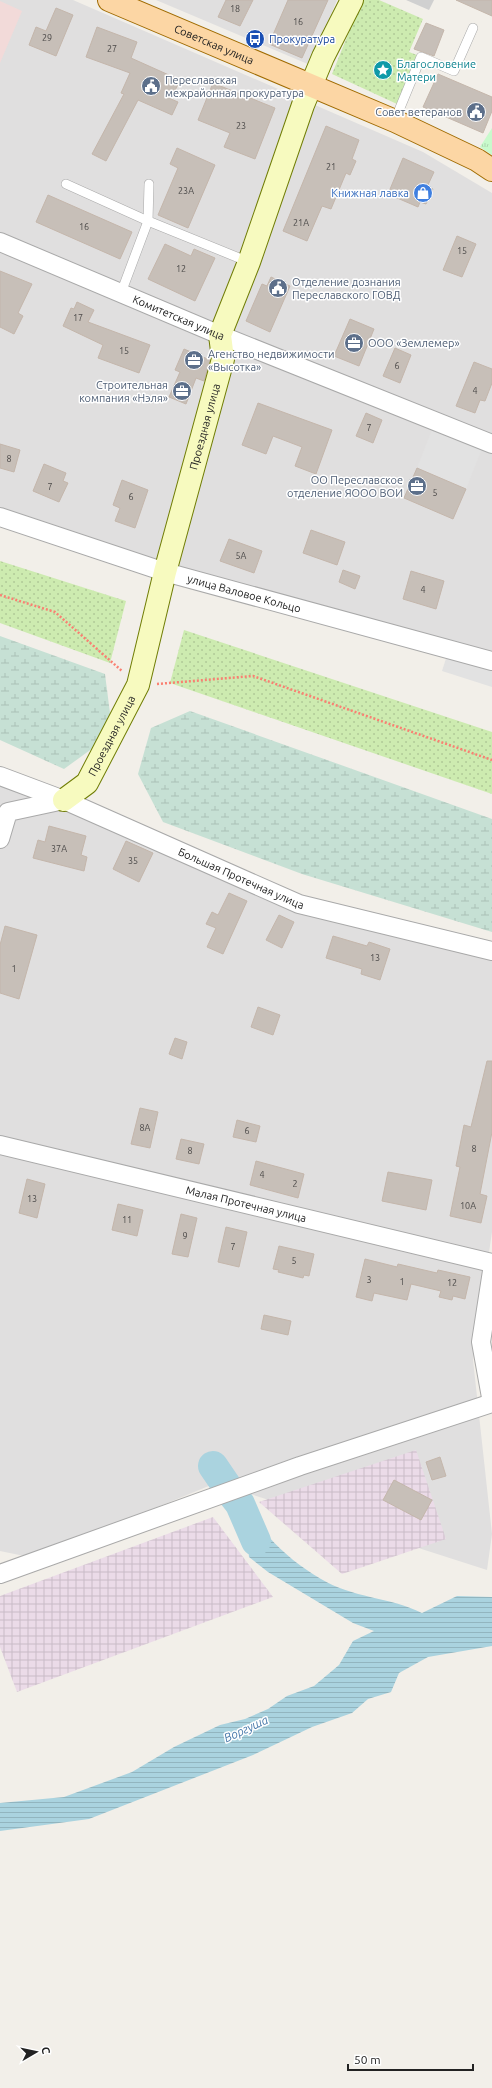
<svg xmlns="http://www.w3.org/2000/svg" width="492" height="2088" font-family="Ubuntu,sans-serif">
<style>
.residential{fill:#e0dfdf}
.commercial{fill:#f2dad9}
.industrial{fill:url(#industrial-grid)}
.religious{fill:#d0d0d0}
.grass{fill:url(#grass-dots)}
.wetland{fill:url(#wetland-marsh)}
.park{fill:url(#park-tufts)}
.parking{fill:#e2e2e2}
.water{fill:url(#water-rules)}
.lines{fill:none;stroke-linecap:round;stroke-linejoin:round}
.river{stroke:#aad3df;stroke-width:30}
.building{fill:#c7bfb8;stroke:#c4b6ab}
.lane-casing{stroke:#a9a9a9;stroke-width:10}
.street-casing{stroke:#a9a9a9;stroke-width:20}
.secondary-casing{stroke:#707d05;stroke-width:24}
.primary-casing{stroke:#a06b00;stroke-width:24}
.path{stroke:#fa8072;stroke-width:2.5;stroke-dasharray:2 2;stroke-linecap:butt}
.lane{stroke:#fff;stroke-width:9}
.street{stroke:#fff;stroke-width:18}
.secondary{stroke:#f7fabf;stroke-width:22}
.primary{stroke:#fcd6a4;stroke-width:22}
.labels{text-anchor:middle;stroke-width:3;stroke-linejoin:round;paint-order:stroke}
.number-label{font-size:9px;fill:#4b4948}
.transit-label{font-size:11px;fill:#164399;stroke:#fff;text-anchor:start}
.street-label{font-size:11px;fill:#222;stroke:#fff}
.culture-label{font-size:11px;fill:#0d838f;stroke:#fff;text-anchor:start}
.service-label{font-size:11px;fill:#4e5e75;stroke:#fff;text-anchor:start}
.shop-label{font-size:11px;fill:#366cbe;stroke:#fff;text-anchor:end}
.water-label{font-size:12px;font-style:italic;fill:#4a7aab;stroke:#fff}
</style>
<defs>
<pattern id="industrial-grid" width="8" height="8" patternUnits="userSpaceOnUse"><rect width="8" height="8" fill="#ebdbe8"/><path d="M0 4h8M4 0v8" fill="none" stroke="#c9bcc7"/></pattern>
<pattern id="grass-dots" width="8" height="8" patternUnits="userSpaceOnUse"><rect width="8" height="8" fill="#cdebb0"/><path d="M2 2h.1M6 6h.1" fill="none" stroke="#b0c997" stroke-width="1.8" stroke-linecap="round"/></pattern>
<pattern id="wetland-marsh" width="20" height="14" patternUnits="userSpaceOnUse"><rect width="20" height="14" fill="#c6e0d4"/><path d="M1 5h8M5 5V1M11 12h8M15 12V8" fill="none" stroke="#aac0b6"/></pattern>
<pattern id="park-tufts" width="24" height="20" patternUnits="userSpaceOnUse"><rect width="24" height="20" fill="#c8facc"/><path d="M3 7l-1-3M5 7V3M7 7l1-3M15 17l-1-3M17 17v-4M19 17l1-3" fill="none" stroke="#acd6af"/></pattern>
<pattern id="water-rules" width="6" height="5" patternUnits="userSpaceOnUse"><rect width="6" height="5" fill="#aad3df"/><path d="M0 2.5h6" fill="none" stroke="#92b5bf"/></pattern>
</defs>
<rect width="100%" height="100%" fill="#f2efe9"/>
<g class="residential">
<polygon points="0,0 73,0 423,152 492,193 492,659 166,570 0,513"/>
<polygon points="156,0 337,0 310,65"/>
<polygon points="0,776 298,900 492,951 492,1232 473,1360 492,1534 487,1570 216,1483 34,1558 0,1551"/>
</g>
<polygon class="commercial" points="0,1 22,11 0,63"/>
<g class="industrial">
<polygon points="416,1450 446,1539 342,1574 259,1502"/>
<polygon points="213,1517 273,1597 17,1692 0,1647 0,1596"/>
</g>
<polygon class="religious" points="406,0 434,0 429,10"/>
<g class="grass">
<polygon points="362,0 379,0 423,19 409,52 417,55 397,104 332,74"/>
<polygon points="0,561 126,601 110,663 0,623"/>
<polygon points="184,630 492,732 492,794 170,683"/>
</g>
<g class="wetland">
<polygon points="0,636 105,674 111,721 93,748 64,769 0,740"/>
<polygon points="190,711 492,819 492,932 302,874 163,822 138,774 151,728"/>
</g>
<polygon class="park" points="492,128 492,155 480,147"/>
<g class="parking">
<polygon points="435,422 485,441 466,489 417,468"/>
<polygon points="449,649 492,663 492,687 442,671"/>
</g>
<path class="water" d="M240,1502C260,1512 255,1522 269,1537C284,1554 301,1567 321,1579C352,1598 390,1597 422,1613L457,1596L492,1597V1646L428,1657L399,1673L391,1692L368,1699L352,1713L312,1727L253,1755L89,1819L0,1831V1803L64,1797L132,1772L174,1747L220,1725L245,1719L268,1709L287,1696L314,1686L339,1665L353,1641L374,1631L353,1623L268,1572L249,1557C249,1542 237,1532 232,1517Z"/>
<g class="lines">
<g class="river">
<polyline points="213,1466 228,1488"/>
<polyline points="233,1495 240,1504 256,1541"/>
</g>
</g>
<g class="building">
<polygon points="226,0 253,0 240,26 218,17"/>
<polygon points="288,0 328,0 302,58 269,44"/>
<polygon points="456,0 492,0 492,16"/>
<polygon points="56,8 73,15 56,56 29,45 36,27 46,31"/>
<polygon points="426,23 444,30 434,56 414,49"/>
<polygon points="97,27 137,42 131,58 180,80 171,99 178,102 172,115 138,100 106,161 92,154 124,94 121,93 130,73 86,57"/>
<polygon points="438,74 492,97 492,111 483,133 423,107"/>
<polygon points="213,83 275,108 255,159 224,147 230,133 198,120"/>
<polygon points="326,126 359,140 352,159 356,161 350,175 346,173 331,209 322,206 307,241 283,231"/>
<polygon points="177,148 215,165 188,228 158,215 178,168 170,164"/>
<polygon points="403,158 434,172 427,187 433,189 426,204 420,202 418,207 388,194"/>
<polygon points="48,195 132,232 120,259 36,222"/>
<polygon points="457,236 476,244 462,277 443,270"/>
<polygon points="165,244 191,256 194,249 215,258 195,301 148,279"/>
<polygon points="0,271 32,284 18,313 23,316 14,334 0,327"/>
<polygon points="271,277 290,286 270,332 246,321 262,284 267,286"/>
<polygon points="77,302 94,310 88,322 150,345 139,373 98,358 103,345 63,326 71,308 74,309"/>
<polygon points="350,319 374,329 359,366 334,356"/>
<polygon points="395,348 411,355 400,383 383,376"/>
<polygon points="184,349 210,360 204,381 196,378 186,404 169,397 180,372 175,370"/>
<polygon points="474,362 492,369 492,383 485,401 480,400 475,413 456,406"/>
<polygon points="258,403 332,430 316,474 295,466 302,447 273,436 266,454 242,445"/>
<polygon points="366,413 382,420 373,443 356,436"/>
<polygon points="0,444 20,450 14,472 0,468"/>
<polygon points="44,464 66,473 63,481 68,483 59,502 33,491"/>
<polygon points="417,468 466,489 453,519 404,498"/>
<polygon points="122,480 148,490 135,528 115,521 120,508 113,505"/>
<polygon points="311,530 345,542 337,565 303,553"/>
<polygon points="229,539 262,551 254,573 220,561"/>
<polygon points="343,570 360,576 355,589 339,582"/>
<polygon points="411,571 444,581 436,609 403,599"/>
<polygon points="49,826 86,836 81,855 87,857 84,871 33,858 38,840 45,842"/>
<polygon points="126,841 153,853 139,882 113,869"/>
<polygon points="229,893 247,901 223,954 207,947 216,928 206,924 212,912 218,915"/>
<polygon points="279,915 294,922 282,948 266,940"/>
<polygon points="5,926 37,935 19,999 0,993 0,945"/>
<polygon points="333,936 367,946 369,942 390,949 380,980 361,974 362,969 326,958"/>
<polygon points="258,1007 280,1015 273,1035 251,1027"/>
<polygon points="175,1038 187,1042 182,1059 169,1054"/>
<polygon points="487,1061 492,1061 492,1132 480,1194 487,1196 481,1223 450,1216 460,1167 456,1166 464,1125 471,1127"/>
<polygon points="140,1108 158,1112 150,1148 131,1144"/>
<polygon points="237,1120 260,1126 256,1142 233,1137"/>
<polygon points="181,1139 204,1144 199,1164 176,1159"/>
<polygon points="256,1161 304,1174 298,1198 250,1185"/>
<polygon points="388,1172 432,1180 426,1210 382,1201"/>
<polygon points="27,1179 45,1184 37,1218 19,1213"/>
<polygon points="118,1204 143,1210 137,1236 112,1230"/>
<polygon points="181,1214 197,1218 188,1257 172,1254"/>
<polygon points="226,1227 247,1232 239,1267 218,1262"/>
<polygon points="279,1246 314,1254 309,1276 304,1275 303,1278 278,1272 279,1270 273,1269"/>
<polygon points="365,1259 397,1267 398,1264 437,1273 438,1270 470,1277 465,1299 453,1296 452,1300 439,1297 441,1291 411,1284 407,1300 374,1293 372,1301 356,1297"/>
<polygon points="264,1315 291,1321 288,1335 261,1329"/>
<polygon points="440,1457 446,1476 432,1480 426,1462"/>
<polygon points="394,1480 432,1500 421,1520 383,1500"/>
</g>
<g class="lines">
<defs>
<g id="lane">
<polyline points="395,120 421,57 454,71 473,28"/>
<polyline points="66,184 148,221 249,262"/>
<polyline points="121,293 148,221 149,184"/>
</g>
<g id="street">
<path id="s1" d="M0,242L220,335L492,444"/>
<path id="s2" d="M0,517L165,572L492,661"/>
<path id="s3" d="M0,776L64,800L299,904L492,951"/>
<polyline points="0,839 8,812 64,800"/>
<path id="s4" d="M0,1145L492,1263"/>
<polyline points="492,1271 481,1342 492,1403"/>
<polyline points="0,1574 300,1466 492,1403"/>
</g>
<g id="secondary">
<path id="s5" d="M64,800L87,783L138,685L165,572L223,359L220,335L249,262L303,105L323,57L352,0"/>
</g>
<g id="primary">
<path id="s6" d="M109,0L395,121L477,160L492,170"/>
</g>
</defs>
<use href="#lane" class="lane-casing"/>
<use href="#street" class="street-casing"/>
<use href="#secondary" class="secondary-casing"/>
<use href="#primary" class="primary-casing"/>
<g class="path">
<polyline points="0,595 55,612 122,671"/>
<polyline points="157,684 253,676 492,760"/>
</g>
<use href="#lane" class="lane"/>
<use href="#street" class="street"/>
<use href="#secondary" class="secondary"/>
<use href="#primary" class="primary"/>
</g>
<defs>
<symbol id="bus-disc" viewBox="-11 -11 22 22"><circle r="9.5" fill="#1a4fb4" stroke="#fff"/><path d="M-5-6H5V4H4V6H2V4H-2V6H-4V4H-5ZM-3.5-4V0h7V-4ZM-3.5 1.2v1.5H-2V1.2ZM2 1.2v1.5H3.5V1.2Z" fill="#fff"/></symbol>
<symbol id="sight-disc" viewBox="-11 -11 22 22"><circle r="9.5" fill="#0f9aa8" stroke="#fff"/><path d="M0-6L1.8-2.2L6-1.7L2.9 1.2L3.7 5.4L0 3.3L-3.7 5.4L-2.9 1.2L-6-1.7L-1.8-2.2Z" fill="#fff"/></symbol>
<symbol id="civic-disc" viewBox="-11 -11 22 22"><circle r="9.5" fill="#5c6f8a" stroke="#fff"/><path d="M-.6-6.5H3V-4.5H.6V-3L4-1V1h2V6H-6V1h2V-1L-.6-3ZM-1.2 2.5V6h2.4V2.5Z" fill="#fff"/></symbol>
<symbol id="shop-disc" viewBox="-11 -11 22 22"><circle r="9.5" fill="#3f7fe0" stroke="#fff"/><path d="M-5-2.5h2.3a2.7 3.5 0 0 1 5.4 0H5L5.5 6h-11ZM-1.5-2.5h3a1.5 2.3 0 0 0-3 0Z" fill="#fff"/></symbol>
<symbol id="office-disc" viewBox="-11 -11 22 22"><circle r="9.5" fill="#5c6f8a" stroke="#fff"/><path d="M-6-3h4V-5.5h4V-3h4V5H-6ZM-1-4.5V-3h2v-1.5ZM-6 0V1H6V0Z" fill="#fff"/></symbol>
</defs>
<g fill-rule="evenodd">
<use href="#bus-disc" x="244" y="28" width="22" height="22"/>
<use href="#sight-disc" x="372" y="59" width="22" height="22"/>
<use href="#civic-disc" x="140" y="75" width="22" height="22"/>
<use href="#civic-disc" x="465" y="101" width="22" height="22"/>
<use href="#shop-disc" x="412" y="182" width="22" height="22"/>
<use href="#civic-disc" x="267" y="277" width="22" height="22"/>
<use href="#office-disc" x="343" y="332" width="22" height="22"/>
<use href="#office-disc" x="183" y="349" width="22" height="22"/>
<use href="#office-disc" x="171" y="380" width="22" height="22"/>
<use href="#office-disc" x="406" y="475" width="22" height="22"/>
</g>
<g class="labels">
<g class="number-label">
<text x="235" y="12">18</text>
<text x="298" y="25">16</text>
<text x="47" y="41">29</text>
<text x="112" y="52">27</text>
<text x="241" y="129">23</text>
<text x="331" y="170">21</text>
<text x="186" y="194">23А</text>
<text x="301" y="226">21А</text>
<text x="84" y="230">16</text>
<text x="462" y="254">15</text>
<text x="181" y="272">12</text>
<text x="78" y="321">17</text>
<text x="124" y="354">15</text>
<text x="397" y="369">6</text>
<text x="475" y="394">4</text>
<text x="369" y="431">7</text>
<text x="9" y="462">8</text>
<text x="50" y="490">7</text>
<text x="435" y="496">5</text>
<text x="131" y="500">6</text>
<text x="241" y="559">5А</text>
<text x="423" y="593">4</text>
<text x="59" y="852">37А</text>
<text x="133" y="864">35</text>
<text x="375" y="961">13</text>
<text x="14" y="972">1</text>
<text x="145" y="1131">8А</text>
<text x="247" y="1134">6</text>
<text x="474" y="1152">8</text>
<text x="190" y="1154">8</text>
<text x="262" y="1178">4</text>
<text x="295" y="1187">2</text>
<text x="32" y="1202">13</text>
<text x="468" y="1209">10А</text>
<text x="127" y="1223">11</text>
<text x="185" y="1239">9</text>
<text x="233" y="1250">7</text>
<text x="294" y="1264">5</text>
<text x="369" y="1283">3</text>
<text x="402" y="1285">1</text>
<text x="452" y="1286">12</text>
</g>
<g class="transit-label">
<text x="269" y="43">Прокуратура</text>
</g>
<g class="street-label">
<text dy="4" stroke="none"><textPath href="#s6" startOffset="114">Советская улица</textPath></text>
<text dy="4" stroke="none"><textPath href="#s1" startOffset="194">Комитетская улица</textPath></text>
<text dy="4" stroke="none"><textPath href="#s5" startOffset="406">Проездная улица</textPath></text>
<text dy="4" stroke="none"><textPath href="#s2" startOffset="256">улица Валовое Кольцо</textPath></text>
<text dy="4" stroke="none"><textPath href="#s5" startOffset="82">Проездная улица</textPath></text>
<text dy="4" stroke="none"><textPath href="#s3" startOffset="262">Большая Протечная улица</textPath></text>
<text dy="4" stroke="none"><textPath href="#s4" startOffset="253">Малая Протечная улица</textPath></text>
</g>
<g class="culture-label">
<text x="397" y="68">Благословение<tspan x="397" dy="13">Матери</tspan></text>
</g>
<g class="service-label">
<text x="165" y="84">Переславская<tspan x="165" dy="13">межрайонная прокуратура</tspan></text>
<text x="462" y="116" text-anchor="end">Совет ветеранов</text>
<text x="292" y="286">Отделение дознания<tspan x="292" dy="13">Переславского ГОВД</tspan></text>
<text x="368" y="347">ООО «Землемер»</text>
<text x="208" y="358">Агенство недвижимости<tspan x="208" dy="13">«Высотка»</tspan></text>
<text x="168" y="389" text-anchor="end">Строительная<tspan x="168" dy="13">компания «Нэля»</tspan></text>
<text x="403" y="484" text-anchor="end">ОО Переславское<tspan x="403" dy="13">отделение ЯООО ВОИ</tspan></text>
</g>
<g class="shop-label">
<text x="409" y="197">Книжная лавка</text>
</g>
<g class="water-label">
<text transform="translate(246 1729) rotate(-25)" y="4">Воргуша</text>
</g>
</g>
<g transform="translate(36 2052) rotate(81)" stroke="#ffffff" stroke-width="3" paint-order="stroke">
<path d="M0-3L7 15L0 10L-7 15Z" fill="#222222"/>
<text y="-6" font-size="11" font-weight="bold" text-anchor="middle" fill="#222222">С</text>
</g>
<path d="M348 2064v6h125v-6" fill="none" stroke="#222222" stroke-width="2"/>
<text x="354" y="2064" font-size="12" fill="#222222" stroke="#ffffff" stroke-width="3" paint-order="stroke">50 m</text>
</svg>
